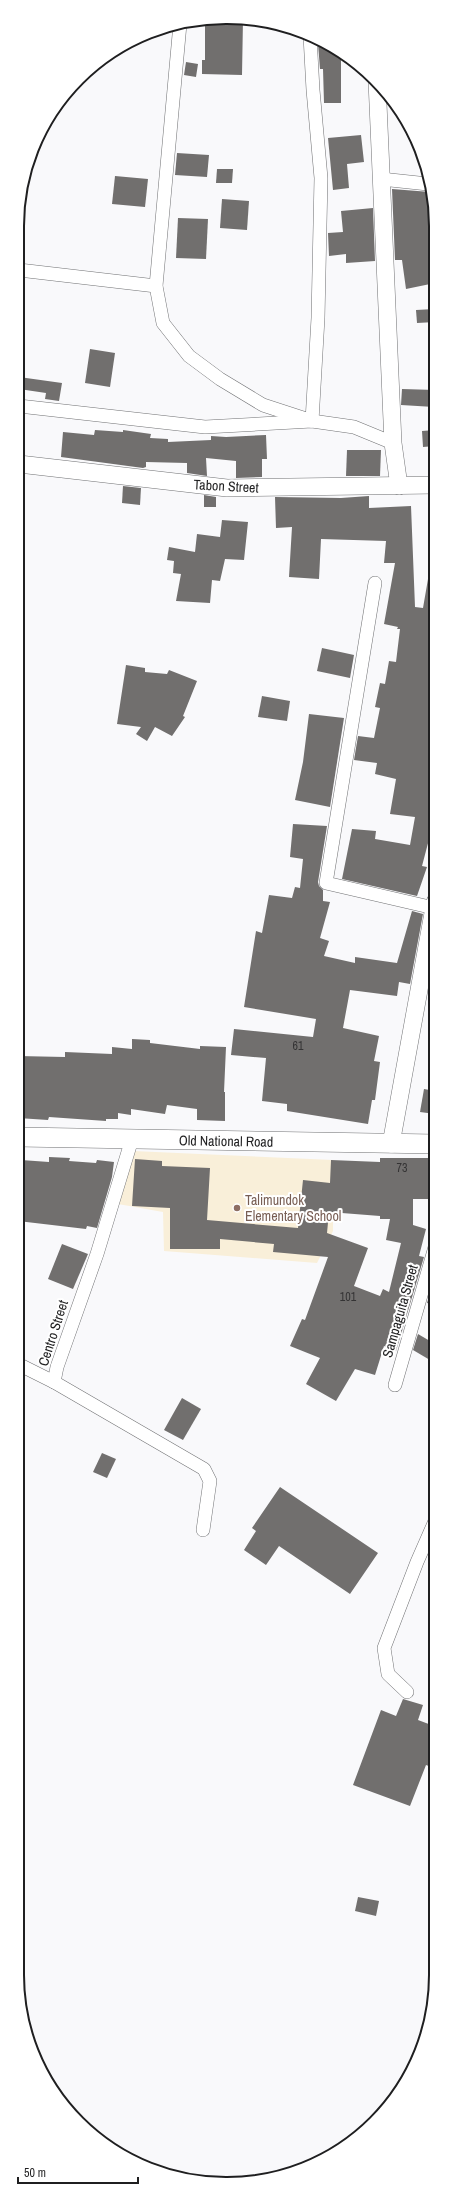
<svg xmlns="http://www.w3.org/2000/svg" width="453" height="2201" font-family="'Archivo Narrow',sans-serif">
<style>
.education{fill:#f9efd9}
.building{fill:#716f6e;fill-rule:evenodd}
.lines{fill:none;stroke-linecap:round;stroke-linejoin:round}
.minor-casing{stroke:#717274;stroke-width:14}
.tertiary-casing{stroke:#717274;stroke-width:18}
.secondary-casing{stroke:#717274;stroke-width:20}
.minor{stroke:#fff;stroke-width:13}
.tertiary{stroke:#fff;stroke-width:17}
.secondary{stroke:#fff;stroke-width:19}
.education-dot{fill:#8d6e63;stroke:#fff;stroke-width:1.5}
.labels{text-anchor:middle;stroke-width:4;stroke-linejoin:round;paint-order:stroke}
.number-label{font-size:12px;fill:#343334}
.street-label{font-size:14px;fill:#1f1f20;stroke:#fff}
.education-label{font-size:14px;fill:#785e54;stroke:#fff;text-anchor:start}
.rim{fill:none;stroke:#1f1f20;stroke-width:2}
</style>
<rect width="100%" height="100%" fill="#f9f9fb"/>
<polygon class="education" points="133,1151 333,1160 333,1231 317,1263 164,1251 163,1212 118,1204"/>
<g class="building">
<polygon points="243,19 242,75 202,74 202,60 205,60 205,22"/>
<polygon points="318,44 327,45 341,54 341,103 324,103 323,69 320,69"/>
<polygon points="186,62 198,64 196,77 184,75"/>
<polygon points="361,135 364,162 347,164 349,188 333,190 328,138"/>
<polygon points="177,153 209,155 207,177 175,175"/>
<polygon points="217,169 233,169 232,183 216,183"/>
<polygon points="115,176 148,179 145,207 112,204"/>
<polygon points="392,189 430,192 436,213 436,225 431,225 432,231 430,232 436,258 435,283 406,289 402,260 395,260"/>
<polygon points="222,199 249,201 247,230 220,228"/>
<polygon points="373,208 375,261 346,263 346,254 329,256 328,233 343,232 341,211"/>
<polygon points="178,218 208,219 206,259 176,258"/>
<polygon points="435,309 435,322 417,323 416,310"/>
<polygon points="90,349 115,353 110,387 85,383"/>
<polygon points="19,377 62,383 59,401 45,399 46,393 19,389"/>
<polygon points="402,389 435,390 434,407 401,405"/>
<polygon points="95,430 123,432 123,430 151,434 150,438 168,439 168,442 211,440 211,436 226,437 266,435 267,459 262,459 262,477 236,478 236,461 206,458 207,476 187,473 187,463 146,462 146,467 143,468 61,457 63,432 94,435"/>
<polygon points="435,430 435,446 423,447 422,431"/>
<polygon points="347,450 381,450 380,476 346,476"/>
<polygon points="123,486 141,488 140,505 122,503"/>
<polygon points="204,495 216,497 216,507 204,507"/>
<polygon points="369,496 369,508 411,506 415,607 423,608 428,579 435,579 435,705 430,726 435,726 435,829 432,828 422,866 427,867 417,896 342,879 352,829 376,831 375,839 410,845 415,817 390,814 396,779 375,774 377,763 354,760 358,736 374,738 380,708 375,707 380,683 385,684 389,661 396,662 400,629 397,629 398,627 384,624 395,563 384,563 386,541 321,539 319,579 289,577 292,527 276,528 275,497 341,498"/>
<polygon points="222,520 248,522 244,560 225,559 220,581 212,580 210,603 176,601 181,574 173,573 174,561 167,560 169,547 195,552 197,534 220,537"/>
<polygon points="322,648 354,655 350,678 317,671"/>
<polygon points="126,665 145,668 145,672 167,674 169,670 197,681 183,716 185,717 172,736 155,727 147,741 136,734 141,727 117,724"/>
<polygon points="262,696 290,701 287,721 258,717"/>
<polygon points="309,714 344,718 330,807 295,800 303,762"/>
<polygon points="293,824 327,826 318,882 319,886 323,890 323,901 330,902 320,938 329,941 324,956 355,963 355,957 397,963 412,911 423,914 410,984 399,982 397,996 350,990 343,1028 379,1036 374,1061 380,1062 375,1100 372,1100 368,1124 287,1111 287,1104 262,1101 266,1058 231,1055 234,1029 313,1037 316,1019 244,1007 256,931 262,933 269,895 292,898 295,887 300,888 303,859 290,857"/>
<polygon points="435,958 435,989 430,988"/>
<polygon points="132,1039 150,1040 150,1043 200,1049 200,1046 226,1047 224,1092 225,1092 225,1121 197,1120 197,1109 167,1105 165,1114 131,1109 131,1115 118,1113 118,1119 106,1119 106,1121 49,1117 48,1120 18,1118 18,1056 65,1057 65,1052 112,1054 112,1047 132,1049"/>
<polygon points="424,1089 435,1091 435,1114 420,1112"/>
<polygon points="49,1157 70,1158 69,1161 96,1163 97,1160 114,1162 112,1177 97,1228 87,1226 86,1229 18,1221 21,1160 49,1162"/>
<path d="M380,1158H435V1199H413V1225L426,1229L419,1256L424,1257L396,1351L384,1346L375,1375L355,1369L336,1401L306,1384L320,1358L290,1346L302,1319L305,1320L328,1257L273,1252L274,1244L220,1239V1249H170V1208L132,1206L135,1159L162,1161V1166L210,1168L207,1220L298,1228L303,1180L330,1183L331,1160L380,1162ZM329,1212L380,1216V1219H390L386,1240L401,1243L389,1292L383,1289L380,1296L354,1286L368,1248L327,1233Z"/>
<polygon points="62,1244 88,1254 73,1289 48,1279"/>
<polygon points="435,1277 435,1305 427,1303"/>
<polygon points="418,1334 435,1344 435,1363 413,1350"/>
<polygon points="182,1398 201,1409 183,1440 164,1430"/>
<polygon points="102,1453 116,1459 107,1478 93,1472"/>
<polygon points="280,1487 378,1553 350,1594 279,1546 266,1565 244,1550 256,1531 252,1528"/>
<polygon points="403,1699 423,1705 418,1720 434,1726 434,1768 426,1765 410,1806 353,1785 381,1710 396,1716"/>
<polygon points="358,1897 379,1901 376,1916 355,1911"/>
</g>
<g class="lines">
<defs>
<g id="minor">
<polyline points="180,24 156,286 163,323 189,356 220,379 263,405 312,421 318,318 321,178 313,90 310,36"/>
<polyline points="381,179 428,184"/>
<polyline points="19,270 156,286"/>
<polyline points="19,406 205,427 312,421 354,427 393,443"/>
<polyline points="375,583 326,883 434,908"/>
<polyline points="132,1139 97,1254 57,1367 54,1382 204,1469 210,1481 203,1530"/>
<polyline points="18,1364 54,1382"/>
<polyline points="395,1385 435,1247"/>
<polyline points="407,1692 388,1674 384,1648 417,1562 435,1521"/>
</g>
<g id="tertiary">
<polyline points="377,81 393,443 399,486"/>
<polyline points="19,464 227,488 435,485"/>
<polyline points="391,1144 435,902"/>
</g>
<polyline id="secondary" points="18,1137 435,1144"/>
</defs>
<use href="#minor" class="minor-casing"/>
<use href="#tertiary" class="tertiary-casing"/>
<use href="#secondary" class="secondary-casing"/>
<use href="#minor" class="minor"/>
<use href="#tertiary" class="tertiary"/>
<use href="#secondary" class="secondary"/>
</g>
<circle class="education-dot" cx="237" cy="1208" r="4"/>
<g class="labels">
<g class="number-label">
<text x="298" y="1050">61</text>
<text x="402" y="1172">73</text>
<text x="348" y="1301">101</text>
</g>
<g class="street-label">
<text transform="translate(226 486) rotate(3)" y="5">Tabon Street</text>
<text transform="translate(226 1141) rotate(1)" y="5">Old National Road</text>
<text transform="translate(400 1311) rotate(-74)" y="5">Sampaguita Street</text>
<text transform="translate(53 1333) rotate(-72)" y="5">Centro Street</text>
</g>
<g class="education-label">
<text x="245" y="1205">Talimundok<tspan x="245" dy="16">Elementary School</tspan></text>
</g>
</g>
<path d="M0 0H453V2201H0ZM226 24H227A202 202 0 0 1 429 226V1975A202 202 0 0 1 227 2177H226A202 202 0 0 1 24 1975V226A202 202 0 0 1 226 24Z" fill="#fff" fill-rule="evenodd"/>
<path class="rim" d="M226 24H227A202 202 0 0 1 429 226V1975A202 202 0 0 1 227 2177H226A202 202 0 0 1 24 1975V226A202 202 0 0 1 226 24Z"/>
<path d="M18 2177v6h120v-6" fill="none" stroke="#1f1f20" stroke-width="2"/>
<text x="24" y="2177" font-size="12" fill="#1f1f20" stroke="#ffffff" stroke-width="3" paint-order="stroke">50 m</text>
</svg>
